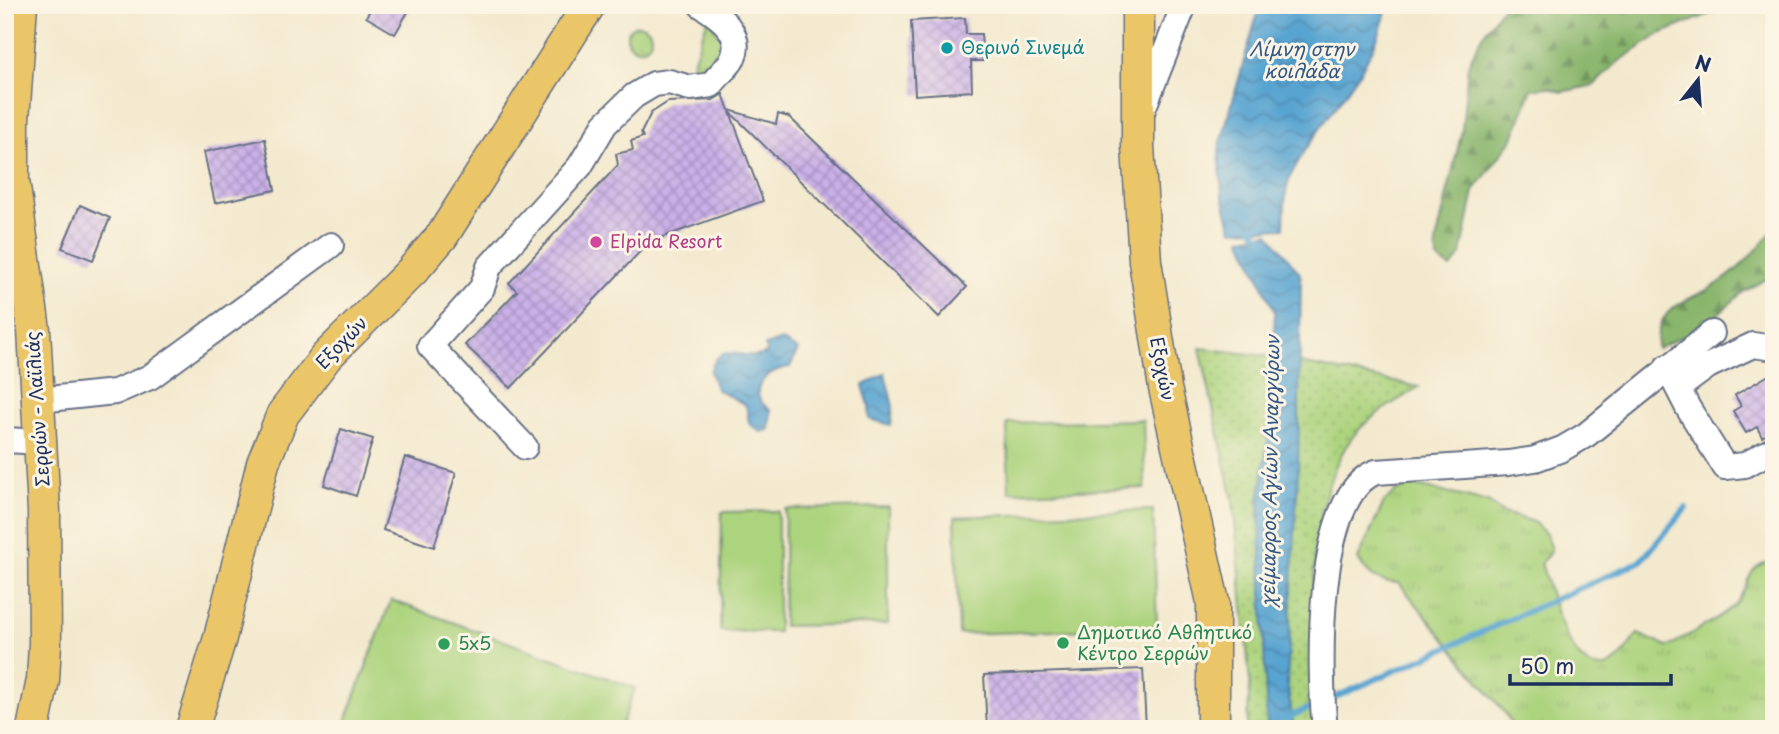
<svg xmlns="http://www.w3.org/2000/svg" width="1779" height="734" font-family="'Playpen Sans',sans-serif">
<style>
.grass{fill:url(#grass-tufts);stroke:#64816e;stroke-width:2}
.forest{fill:url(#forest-firs);stroke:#527265;stroke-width:2}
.park{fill:url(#park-dots);stroke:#64816e;stroke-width:2}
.pitch{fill:#acd37d;stroke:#64816e;stroke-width:2}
.water{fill:url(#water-waves);stroke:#3a6a98;stroke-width:2}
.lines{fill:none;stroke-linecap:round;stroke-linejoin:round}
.stream{stroke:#59a4d1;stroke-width:6}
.building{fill:url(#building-cross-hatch)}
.minor-casing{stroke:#677085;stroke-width:28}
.major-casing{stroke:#677085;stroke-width:35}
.minor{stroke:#fff;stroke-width:24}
.major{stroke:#ebc669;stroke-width:32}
.culture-dot{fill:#0f9aa8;stroke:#fcf5e5;stroke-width:2.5}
.hotel-dot{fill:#d1479c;stroke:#fcf5e5;stroke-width:2.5}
.leisure-dot{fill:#2e9e5b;stroke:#fcf5e5;stroke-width:2.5}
.labels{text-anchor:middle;stroke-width:6;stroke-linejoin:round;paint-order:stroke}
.culture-label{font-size:18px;fill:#0d838f;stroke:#fcf5e5;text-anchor:start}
.hotel-label{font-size:18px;fill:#b23c85;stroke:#fcf5e5;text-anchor:start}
.street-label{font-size:18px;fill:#1b2f5e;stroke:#fcf5e5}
.leisure-label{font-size:18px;fill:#27864d;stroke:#fcf5e5;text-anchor:start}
.water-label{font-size:19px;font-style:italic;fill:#315886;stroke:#fcf5e5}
</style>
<defs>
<pattern id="grass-tufts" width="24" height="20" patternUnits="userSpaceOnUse" patternTransform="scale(1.75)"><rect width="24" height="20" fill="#acd37d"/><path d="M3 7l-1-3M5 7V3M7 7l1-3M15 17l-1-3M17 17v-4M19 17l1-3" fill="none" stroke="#93b56e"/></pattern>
<pattern id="forest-firs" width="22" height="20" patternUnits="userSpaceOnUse" patternTransform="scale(1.75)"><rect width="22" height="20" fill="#89b56c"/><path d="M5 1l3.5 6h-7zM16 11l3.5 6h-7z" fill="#6f945c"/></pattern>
<pattern id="park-dots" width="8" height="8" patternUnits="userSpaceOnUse" patternTransform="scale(1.75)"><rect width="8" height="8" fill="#acd37d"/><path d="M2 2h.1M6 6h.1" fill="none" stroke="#93b56e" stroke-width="1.8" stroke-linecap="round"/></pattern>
<pattern id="water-waves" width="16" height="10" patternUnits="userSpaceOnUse" patternTransform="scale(1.75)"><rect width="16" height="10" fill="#59a4d1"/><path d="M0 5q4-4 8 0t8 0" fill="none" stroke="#4986ad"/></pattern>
<pattern id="building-cross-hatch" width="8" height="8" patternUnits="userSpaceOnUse" patternTransform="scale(1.75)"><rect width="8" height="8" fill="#cbb1e8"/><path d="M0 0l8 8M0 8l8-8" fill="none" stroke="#a490bf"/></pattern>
</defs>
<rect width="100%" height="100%" fill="#fcf5e5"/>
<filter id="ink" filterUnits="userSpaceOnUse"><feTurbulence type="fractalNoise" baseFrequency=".0143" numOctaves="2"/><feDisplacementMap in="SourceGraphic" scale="14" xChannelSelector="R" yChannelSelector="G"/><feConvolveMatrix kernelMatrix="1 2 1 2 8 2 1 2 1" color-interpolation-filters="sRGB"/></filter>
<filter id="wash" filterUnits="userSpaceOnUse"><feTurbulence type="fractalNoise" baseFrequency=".00686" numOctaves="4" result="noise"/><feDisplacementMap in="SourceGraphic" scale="28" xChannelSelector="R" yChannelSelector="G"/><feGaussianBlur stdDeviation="1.57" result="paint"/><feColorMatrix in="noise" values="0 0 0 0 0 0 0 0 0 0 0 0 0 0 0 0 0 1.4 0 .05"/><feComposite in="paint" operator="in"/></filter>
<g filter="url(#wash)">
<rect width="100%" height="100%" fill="#f3e9ce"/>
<g class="grass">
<polygon points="708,18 726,47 716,72 685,80 684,73 692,65"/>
<circle cx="639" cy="37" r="12"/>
<path d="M1412,485L1488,502L1501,512L1534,522L1546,534L1551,551L1541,563C1549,587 1574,698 1617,660C1625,654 1630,642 1638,634L1668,647C1686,636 1724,617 1737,602C1749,588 1747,561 1774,562V729H1514L1506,714L1399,583C1378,582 1369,578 1358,559L1384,502L1396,491Z"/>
</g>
<g class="forest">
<polygon points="1504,5 1732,5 1660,34 1618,62 1594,85 1562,92 1548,87 1532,89 1513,138 1474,191 1461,255 1451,268 1437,259 1436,242 1462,130 1468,65 1482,36"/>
<path d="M1774,229V274L1742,293L1704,326L1657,349C1655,303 1688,303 1719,283C1739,270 1759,248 1774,229Z"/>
</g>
<path class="park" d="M1200,348L1266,356L1419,387C1395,402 1368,416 1351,439C1301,507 1313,648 1318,729H1247L1250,682L1233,500Z"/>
<g class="pitch">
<polygon points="1143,420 1145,488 1009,492 1007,423"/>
<polygon points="888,507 888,624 783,626 785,509"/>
<polygon points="1153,510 1157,628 959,634 955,517"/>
<polygon points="778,511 778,632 720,631 722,512"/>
<polygon points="391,600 635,688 620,729 343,729"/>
</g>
<g class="water">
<path d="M1260,5H1387C1376,71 1320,117 1291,175C1284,190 1285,212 1284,228L1232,230L1222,193L1219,149Z"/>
<polygon points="1269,233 1301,275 1298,475 1287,682 1294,729 1267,729 1259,502 1268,439 1275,312 1241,238"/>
<path d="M781,340L798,350L790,367C767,369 742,393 771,410L769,430L760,432L749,423L746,405L716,389L710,372C721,335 745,365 767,353L765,346Z"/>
<polygon points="885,373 893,407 891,425 869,419 869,405 863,386"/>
</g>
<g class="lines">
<g class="stream">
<polyline points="1253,228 1263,240"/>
<polyline points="1329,700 1641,561 1686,508"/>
<polyline points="1287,718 1316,705"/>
</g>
</g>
<g id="blocks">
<g class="building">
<polygon points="373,5 412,5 395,34 366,17"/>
<polygon points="965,18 966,34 981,34 983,61 971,61 972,91 915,95 911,21"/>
<polygon points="723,94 729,110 776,124 778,114 789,117 967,287 939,317 730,112 763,201 649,242 511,388 465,345 517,291 509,283 618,165 616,154 633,150 631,141 643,137 641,133 651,113 668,102 713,100"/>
<polygon points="265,139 275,190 215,203 204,152"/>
<polygon points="80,205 110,218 93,260 62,248"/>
<polygon points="1774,372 1774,430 1762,437 1757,427 1746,433 1733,411 1741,406 1735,395"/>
<polygon points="341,429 373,439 356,496 324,485"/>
<polygon points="405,457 456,473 434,547 383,530"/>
<polygon points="1143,669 1146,729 987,729 984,675"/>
</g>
</g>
</g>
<g filter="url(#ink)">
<use href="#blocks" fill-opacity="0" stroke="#677085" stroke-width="2"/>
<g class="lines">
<defs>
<g id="minor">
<polyline points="1141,114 1184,5"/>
<polyline points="1667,367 1688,408 1725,467 1745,465 1774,449"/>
<polyline points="1678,388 1708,366 1753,345 1774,348"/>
<polyline points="39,400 115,392 150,377 331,245"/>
<polyline points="5,440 42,442"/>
<path d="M525,447L430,346L482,288L489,267L580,166L605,124L634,96L654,84L669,82L690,88L711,85C717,76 729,67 733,58C744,33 719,16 701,5"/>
<path d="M1325,729C1319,674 1314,494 1376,472L1508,463L1535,459L1562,449L1586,435L1712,333"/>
</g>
<g id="major">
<polyline points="21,5 13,120 13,180 34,330 44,511 45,644 43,680 33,729"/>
<polyline points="1138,5 1138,146 1145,261 1165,388 1213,602 1213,729"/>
<polyline points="192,729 220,638 263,463 283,414 326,357 412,271 442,236 589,5"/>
</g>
</defs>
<use href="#minor" class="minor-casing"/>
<use href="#major" class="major-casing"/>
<use href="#minor" class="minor"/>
<use href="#major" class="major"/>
</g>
</g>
<circle class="culture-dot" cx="947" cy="48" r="7"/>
<circle class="hotel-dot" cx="596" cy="242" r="7"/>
<g class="leisure-dot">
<circle cx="1063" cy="643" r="7"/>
<circle cx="444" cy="644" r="7"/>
</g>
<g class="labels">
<g class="culture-label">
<text x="961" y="54">Θερινό Σινεμά</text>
</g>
<g class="hotel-label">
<text x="610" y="248">Elpida Resort</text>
</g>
<g class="street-label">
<text transform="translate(342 343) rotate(-46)" y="6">Εξοχών</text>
<text transform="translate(1162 369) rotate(79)" y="6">Εξοχών</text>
<text transform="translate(38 409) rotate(-94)" y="6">Σερρών - Λαϊλιάς</text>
</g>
<g class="leisure-label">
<text x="1077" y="639">Δημοτικό Αθλητικό<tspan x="1077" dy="21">Κέντρο Σερρών</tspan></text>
<text x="458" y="650">5x5</text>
</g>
<g class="water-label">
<text x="1302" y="56">Λίμνη στην<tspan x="1302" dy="22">κοιλάδα</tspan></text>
<text transform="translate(1270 471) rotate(-89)" y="7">χείμαρρος Αγίων Αναργύρων</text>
</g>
</g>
<rect width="1779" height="734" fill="none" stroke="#fcf5e5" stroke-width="28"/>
<g transform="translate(1698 80) rotate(17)" stroke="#fcf5e5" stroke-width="5" paint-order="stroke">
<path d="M0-5L12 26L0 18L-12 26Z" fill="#1b2f5e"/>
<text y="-10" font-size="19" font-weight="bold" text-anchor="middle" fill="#1b2f5e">N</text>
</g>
<path d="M1510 674v10h161v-10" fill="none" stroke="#1b2f5e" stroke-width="3.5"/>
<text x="1520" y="674" font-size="21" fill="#1b2f5e" stroke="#fcf5e5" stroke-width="5" paint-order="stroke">50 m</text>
</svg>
